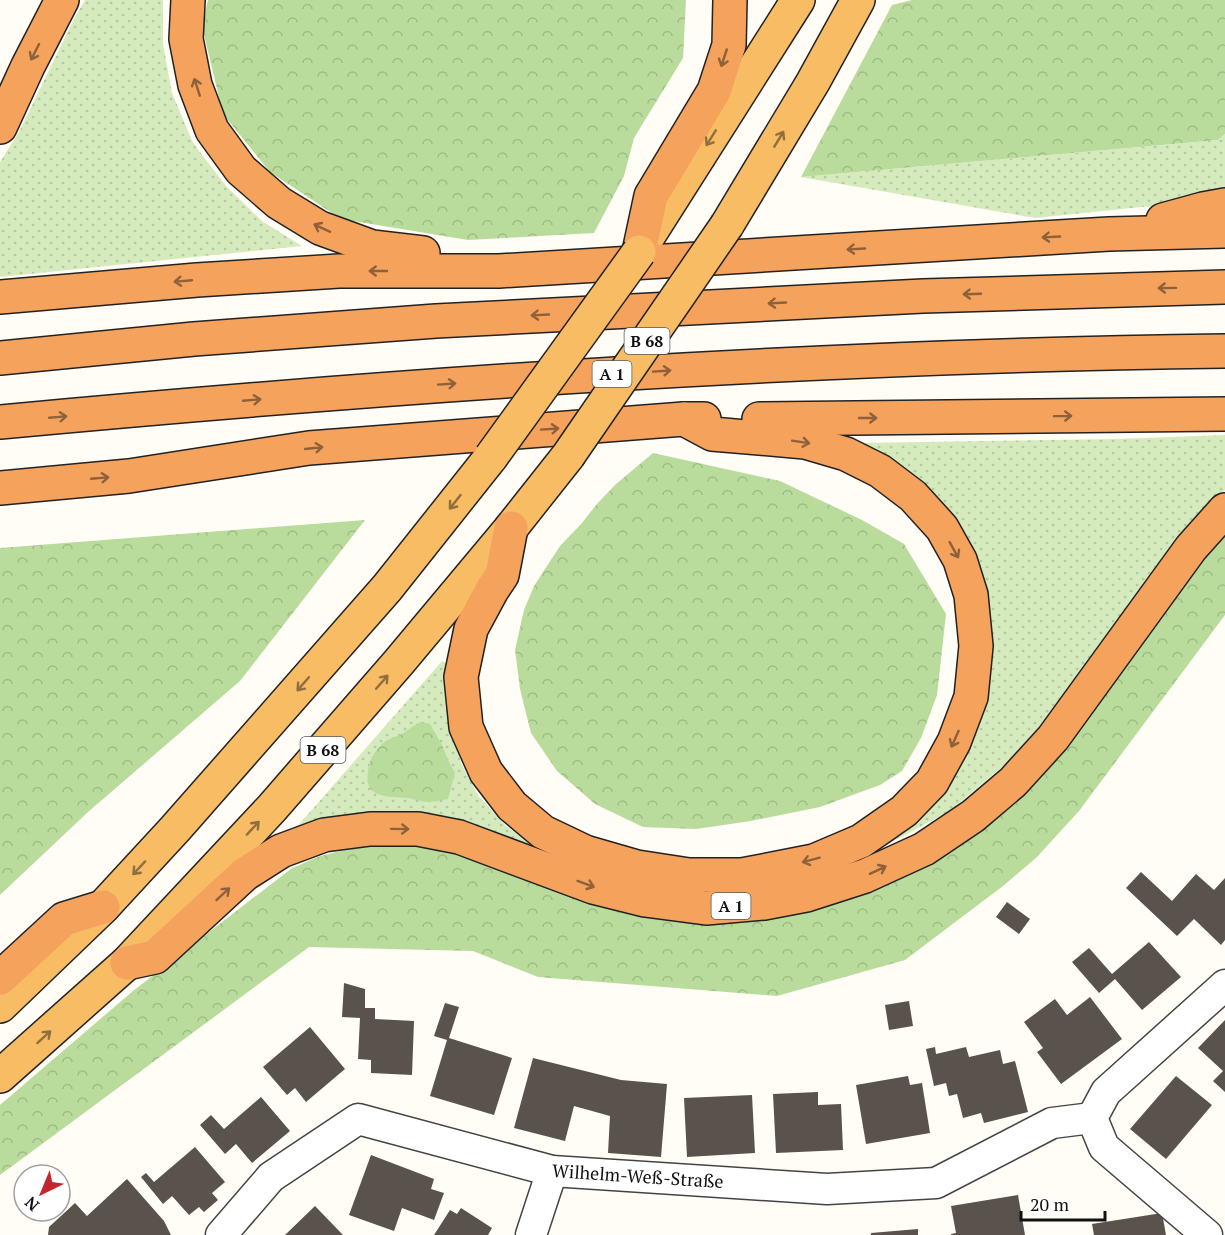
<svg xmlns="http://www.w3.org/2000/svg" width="1225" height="1235" font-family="'PT Serif',serif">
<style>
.grass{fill:url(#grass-dots)}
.forest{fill:url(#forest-crowns)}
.building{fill:#5a524d}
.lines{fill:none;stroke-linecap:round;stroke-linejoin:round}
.minor-casing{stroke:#444;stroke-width:33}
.trunk-casing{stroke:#222;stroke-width:36}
.motorway-casing{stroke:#222;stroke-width:36}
.minor{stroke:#fff;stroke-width:30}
.trunk{stroke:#f7bc64;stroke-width:33}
.motorway{stroke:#f5a25d;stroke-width:33}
.trunk-bridge-casing{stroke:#222;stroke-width:36;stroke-linecap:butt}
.trunk-bridge{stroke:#f7bc64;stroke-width:33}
.oneway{stroke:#8e613b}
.oneway2{stroke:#906f3f}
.labels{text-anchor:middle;stroke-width:6;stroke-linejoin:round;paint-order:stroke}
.shield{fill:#fff;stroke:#585858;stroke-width:1.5}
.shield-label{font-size:16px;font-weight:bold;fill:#111}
.street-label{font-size:18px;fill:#111;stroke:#fff}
</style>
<defs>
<pattern id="grass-dots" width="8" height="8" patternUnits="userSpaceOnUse" patternTransform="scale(1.5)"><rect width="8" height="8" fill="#d5ebbd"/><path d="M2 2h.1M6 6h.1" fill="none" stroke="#b6c8a1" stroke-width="1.8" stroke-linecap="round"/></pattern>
<pattern id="forest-crowns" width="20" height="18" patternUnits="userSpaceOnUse" patternTransform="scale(1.5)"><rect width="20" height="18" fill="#b9dc9c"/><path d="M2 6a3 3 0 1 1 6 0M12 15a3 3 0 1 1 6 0" fill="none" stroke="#9ebc85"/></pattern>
</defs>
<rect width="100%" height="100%" fill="#fffdf5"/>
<g class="grass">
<polygon points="85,0 163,0 163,44 172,93 193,143 226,186 262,221 302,246 0,277 0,162 19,132 74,19"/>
<polygon points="1225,134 1225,195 1210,200 1035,218 801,177 1218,140"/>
<polygon points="1225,435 1225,490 1185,530 1090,668 1023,749 950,811 873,852 914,821 985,608 858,443 1116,439"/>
<polygon points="442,661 449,665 447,709 461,763 478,795 506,826 545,854 296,828"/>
</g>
<g class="forest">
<polygon points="208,0 686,0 683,58 634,138 624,176 594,233 468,240 341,219 270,172 223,114 202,26"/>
<polygon points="912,0 1225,0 1225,134 1218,140 801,177 892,5"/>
<polygon points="653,453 780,481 862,520 904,544 946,614 937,695 921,738 902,771 880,785 820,807 751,821 696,829 643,827 595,804 557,771 531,733 520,689 515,650 524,610 534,586 560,546 582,523 596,505 615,485"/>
<polygon points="365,520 240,681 88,812 0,895 0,548"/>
<path d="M1225,526V615L1079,811L1037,857L1003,886L905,960L777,996L538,977L473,951L309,947L0,1175V1105L133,991L292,868C301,865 309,860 318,857C349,847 385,844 418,846C455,848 501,868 536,882L927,861Z"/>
<path d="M420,722L430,724L442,745L449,762L455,773L448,799C439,801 430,803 420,801C416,800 411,798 407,798C388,796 363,799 368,771C369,760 375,751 383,743C388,739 394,737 400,735C407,731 413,726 420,722Z"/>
</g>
<g class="building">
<polygon points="1141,872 1172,901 1196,874 1214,890 1225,878 1225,940 1221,945 1194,919 1177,936 1126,888"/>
<polygon points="1007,902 1030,919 1019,934 996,917"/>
<polygon points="1149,942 1181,977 1142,1010 1115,979 1099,993 1072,962 1089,948 1112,974"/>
<polygon points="344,983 365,989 365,1008 375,1008 375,1019 414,1021 412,1075 371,1073 371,1060 358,1059 360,1018 342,1017"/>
<polygon points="1090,997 1122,1039 1061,1084 1037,1052 1043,1048 1024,1022 1055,999 1067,1015"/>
<polygon points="909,1001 913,1026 889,1030 885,1005"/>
<polygon points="445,1003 459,1007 449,1038 512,1058 494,1115 430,1096 447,1040 434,1036"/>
<polygon points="1225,1020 1225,1092 1213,1081 1223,1071 1198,1048"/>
<polygon points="310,1027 345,1069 306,1102 295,1088 287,1095 263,1067"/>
<polygon points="935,1047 936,1054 966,1047 969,1057 1000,1050 1003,1064 1015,1061 1028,1112 984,1123 981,1113 963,1118 957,1094 949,1096 946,1083 934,1086 926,1049"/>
<polygon points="533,1058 621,1080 667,1084 661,1157 608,1153 610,1116 574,1106 565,1141 514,1128"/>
<polygon points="908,1076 910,1085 922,1083 930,1133 866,1144 856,1085"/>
<polygon points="1176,1076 1212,1105 1166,1159 1130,1129"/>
<polygon points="818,1092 818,1105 841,1104 843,1150 776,1153 773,1094"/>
<polygon points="752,1095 755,1153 687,1157 684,1098"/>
<polygon points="261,1097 290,1131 252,1163 236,1144 225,1154 200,1125 211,1115 224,1129"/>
<polygon points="195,1147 225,1182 212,1193 218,1200 204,1212 199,1207 189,1215 172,1196 163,1204 141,1177 146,1173 154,1182"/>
<polygon points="371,1155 434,1179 431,1189 444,1193 434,1220 402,1208 394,1231 349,1215"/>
<polygon points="127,1179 164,1221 171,1235 48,1235 49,1227 75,1203 87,1216"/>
<polygon points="1018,1195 1025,1235 951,1235 951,1234 956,1233 951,1206"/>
<polygon points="315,1206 343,1235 285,1235"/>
<polygon points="461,1208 492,1228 488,1235 434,1235 450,1210 457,1214"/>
<polygon points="1162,1213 1166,1235 1094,1235 1092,1224"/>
<polygon points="918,1229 918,1235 871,1235 871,1233"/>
</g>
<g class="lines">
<defs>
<g id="minor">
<path id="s1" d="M221,1235L271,1177L358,1119L552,1171L827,1189L936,1183L1052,1123L1092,1118"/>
<polyline points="531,1235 552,1171"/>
<polyline points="1207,1235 1104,1147 1092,1118 1106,1092 1225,985"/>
</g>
<g id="trunk">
<polyline points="727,225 813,82 858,0"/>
<polyline points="640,249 798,0"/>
<polyline points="0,1006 103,907 175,829 387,588 491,457"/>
<polyline points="0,1076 127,963 272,808 399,662 511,528 568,456"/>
</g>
<g id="motorway">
<polyline points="188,0 186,39 195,85 212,130 241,170 279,203 320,228 372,247 423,253"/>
<polyline points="0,127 28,66 62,0"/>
<polyline points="1163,220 1203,209 1225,205"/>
<polyline points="639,252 651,196 714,91 729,45 730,0"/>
<polyline points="0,297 197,280 339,271 499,271 1109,234 1225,231"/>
<polyline points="0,358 194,339 436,321 923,296 1225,287"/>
<polyline points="759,419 1225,414"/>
<path d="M0,422C407,384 816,356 1225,351"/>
<polyline points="0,488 129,476 309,448 684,419 704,419"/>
<polyline points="511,528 502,575 492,590 471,629 461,677 466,727 486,772 512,806 543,832 585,852 637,867 689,875 742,875 814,861 861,841 904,811 932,782 954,742 971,697 976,646 971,595 960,560 942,528 913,496 880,471 846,454 805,442 712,434 684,419"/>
<polyline points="127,963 155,957 245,874 281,851 324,835 370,829 418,829 459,837 593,887 645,900 706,908 764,903 806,895 865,876 924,849 973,816 1013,782 1053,738 1191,548 1225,510"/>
<polyline points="0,978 64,919 103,907"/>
</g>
</defs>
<use href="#minor" class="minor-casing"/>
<use href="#trunk" class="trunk-casing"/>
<use href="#motorway" class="motorway-casing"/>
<use href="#minor" class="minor"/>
<use href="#trunk" class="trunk"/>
<use href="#motorway" class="motorway"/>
<defs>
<g id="trunk-bridge">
<polyline points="568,456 727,225"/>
<polyline points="491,457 639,252"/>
</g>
</defs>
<use href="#trunk-bridge" class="trunk-bridge-casing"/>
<use href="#trunk-bridge" class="trunk-bridge"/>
</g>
<defs><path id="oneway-shaft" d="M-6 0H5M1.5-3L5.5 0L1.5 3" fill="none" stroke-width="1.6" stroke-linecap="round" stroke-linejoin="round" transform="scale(1.5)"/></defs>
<g class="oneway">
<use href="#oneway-shaft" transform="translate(35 52) rotate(117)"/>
<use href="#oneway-shaft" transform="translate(724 58) rotate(108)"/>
<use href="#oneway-shaft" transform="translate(197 87) rotate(-108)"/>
<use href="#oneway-shaft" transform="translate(322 228) rotate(-155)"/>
<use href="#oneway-shaft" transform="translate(1051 237) rotate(177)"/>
<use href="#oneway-shaft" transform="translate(856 249) rotate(177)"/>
<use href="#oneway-shaft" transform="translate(378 271) rotate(180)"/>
<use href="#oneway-shaft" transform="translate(183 281) rotate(175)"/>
<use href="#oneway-shaft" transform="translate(1167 288) rotate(179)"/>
<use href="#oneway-shaft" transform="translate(972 294) rotate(178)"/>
<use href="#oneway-shaft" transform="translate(777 303) rotate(177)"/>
<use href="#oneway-shaft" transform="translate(540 315) rotate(177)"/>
<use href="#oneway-shaft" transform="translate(662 371) rotate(-4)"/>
<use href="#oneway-shaft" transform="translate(447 384) rotate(-4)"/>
<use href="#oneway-shaft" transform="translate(252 400) rotate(-5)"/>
<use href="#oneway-shaft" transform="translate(1063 416) rotate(-1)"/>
<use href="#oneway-shaft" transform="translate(58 417) rotate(-5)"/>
<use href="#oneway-shaft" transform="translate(868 418)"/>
<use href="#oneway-shaft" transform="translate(550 429) rotate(-4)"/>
<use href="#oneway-shaft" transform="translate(801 442) rotate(9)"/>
<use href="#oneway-shaft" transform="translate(314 448) rotate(-6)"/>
<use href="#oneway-shaft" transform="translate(100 478) rotate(-5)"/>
<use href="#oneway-shaft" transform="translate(954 550) rotate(61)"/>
<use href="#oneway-shaft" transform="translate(955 739) rotate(114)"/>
<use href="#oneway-shaft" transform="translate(400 829) rotate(1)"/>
<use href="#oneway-shaft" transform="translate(811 860) rotate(165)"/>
<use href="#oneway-shaft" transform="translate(878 870) rotate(-25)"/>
<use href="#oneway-shaft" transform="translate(586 884) rotate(20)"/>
<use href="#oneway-shaft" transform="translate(223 894) rotate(-43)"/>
</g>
<g class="oneway2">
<use href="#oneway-shaft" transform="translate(711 138) rotate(122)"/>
<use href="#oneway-shaft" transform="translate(779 139) rotate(-59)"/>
<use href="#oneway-shaft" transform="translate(455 502) rotate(128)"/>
<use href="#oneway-shaft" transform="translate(382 682) rotate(-49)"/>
<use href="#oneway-shaft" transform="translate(303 684) rotate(131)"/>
<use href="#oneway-shaft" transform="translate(253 828) rotate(-47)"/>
<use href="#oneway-shaft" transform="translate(139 868) rotate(133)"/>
<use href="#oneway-shaft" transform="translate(44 1037) rotate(-42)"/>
</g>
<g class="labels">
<g class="shield">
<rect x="624.5" y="328" width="45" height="26" rx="4.5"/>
<rect x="592.5" y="361" width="39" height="26" rx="4.5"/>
<rect x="300.5" y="737" width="45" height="26" rx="4.5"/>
<rect x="711.5" y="893" width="39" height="26" rx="4.5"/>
</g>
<g class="shield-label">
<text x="647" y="347">B 68</text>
<text x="612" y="380">A 1</text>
<text x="323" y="756">B 68</text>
<text x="731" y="912">A 1</text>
</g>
<g class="street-label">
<text dy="6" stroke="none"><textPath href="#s1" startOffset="468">Wilhelm-Weß-Straße</textPath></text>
</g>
</g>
<g transform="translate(42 1193) rotate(223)"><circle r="28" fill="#ffffff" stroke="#a0a0a0" stroke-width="1.5"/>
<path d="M0-4.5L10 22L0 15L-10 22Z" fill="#c4262e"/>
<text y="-9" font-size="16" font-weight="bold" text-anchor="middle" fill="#111111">N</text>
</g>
<path d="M1021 1211v9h84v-9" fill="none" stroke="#111111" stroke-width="3"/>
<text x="1030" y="1211" font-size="18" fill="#111111" stroke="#ffffff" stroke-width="4.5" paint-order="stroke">20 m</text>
</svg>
